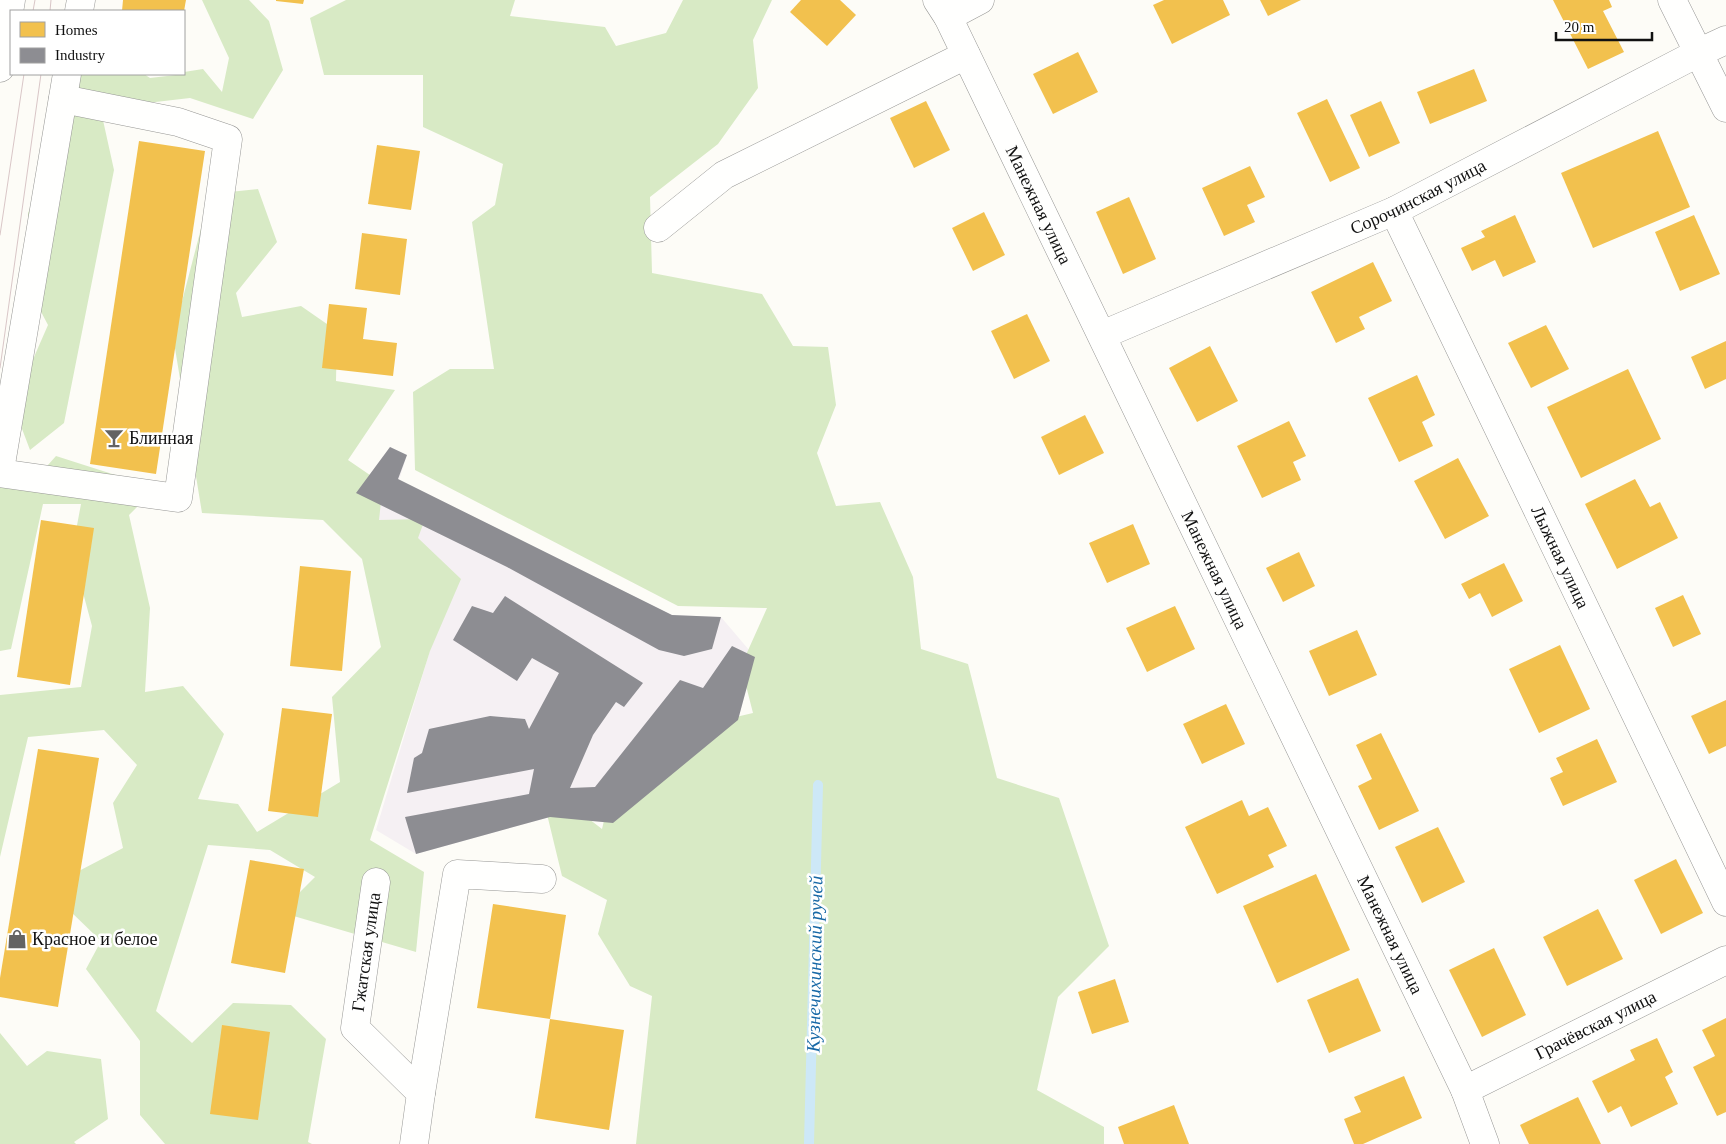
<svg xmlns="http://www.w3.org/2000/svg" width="1726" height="1144" font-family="'Times New Roman',serif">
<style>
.industrial{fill:#f5f0f3}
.forest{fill:#d8eac5}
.homes{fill:#f2c14e}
.industry{fill:#8d8d92}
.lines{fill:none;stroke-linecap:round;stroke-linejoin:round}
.stream{stroke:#cde8f7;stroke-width:10}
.minor-casing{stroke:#979795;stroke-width:29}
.minor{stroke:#fffffe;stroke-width:28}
.tram{stroke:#d9c6c7;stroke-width:1}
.labels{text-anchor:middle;stroke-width:5;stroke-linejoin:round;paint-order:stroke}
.street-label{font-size:18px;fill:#111;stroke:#fff}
.poi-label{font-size:18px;fill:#111;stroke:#fff;text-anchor:start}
.water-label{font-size:19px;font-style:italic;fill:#1768a6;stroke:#fff}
</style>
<rect width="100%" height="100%" fill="#fdfcf7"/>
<polygon class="industrial" points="390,447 407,455 399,480 672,615 721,617 755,657 738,720 613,823 550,817 416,854 376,830 452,577 349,514 356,493"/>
<g class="forest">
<polygon points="202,0 249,0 269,21 283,70 253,119 190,98 147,103 97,93 114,170 64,423 30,450 13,405 48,325 29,289 28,213 52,158 76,74 144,74 150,78 184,74 184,72 203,69 222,92 229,58"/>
<polygon points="346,0 515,0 510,16 605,27 616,46 666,33 683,0 772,0 753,40 758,88 718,144 650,197 652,273 762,294 793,346 828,347 836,405 817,453 836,506 880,502 913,577 921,649 968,664 997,778 1059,798 1109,946 1058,997 1037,1090 1104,1127 1104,1144 636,1144 652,996 630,986 598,934 607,900 562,876 545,806 567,802 602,829 613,783 693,727 753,713 741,666 767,608 678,606 415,470 413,392 450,369 494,369 472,222 495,205 503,164 423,127 423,75 324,75 310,18"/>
<polygon points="258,189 277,242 236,293 242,317 301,306 337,331 336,381 395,390 348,460 383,484 379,520 425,519 418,538 461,579 430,651 370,840 424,872 416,952 280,912 315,877 270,850 208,845 156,1011 192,1043 233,1003 291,1005 326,1039 308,1142 312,1144 165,1144 140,1115 140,1041 86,969 101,941 68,909 75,873 123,848 113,803 137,765 104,730 28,737 0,857 0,695 81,687 92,626 72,552 81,504 43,504 11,649 0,651 0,486 31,484 56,456 156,488 129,515 150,608 145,692 183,686 224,734 198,799 238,804 257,832 340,782 332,697 381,647 362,559 323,520 202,513 173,336 210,194"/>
<polygon points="0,1033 27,1066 47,1051 101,1059 108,1119 74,1142 76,1144 0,1144"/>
</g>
<g class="homes">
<polygon points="123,0 186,0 184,11 122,11"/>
<polygon points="276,0 304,0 303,4 276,1"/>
<polygon points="801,0 840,0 856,15 827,46 790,12"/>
<polygon points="1164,0 1223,0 1230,15 1172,44 1153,5"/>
<polygon points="1260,0 1301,0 1268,16"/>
<polygon points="1553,0 1609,0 1612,7 1603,11 1624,52 1588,69"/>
<polygon points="1078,52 1098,92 1053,114 1033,74"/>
<polygon points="1474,69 1487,101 1430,124 1417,92"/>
<polygon points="1327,99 1360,168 1330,182 1297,113"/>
<polygon points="926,101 950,150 914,168 890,118"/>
<polygon points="1381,101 1400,143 1369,157 1350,115"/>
<polygon points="1658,131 1690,207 1593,248 1561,173"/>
<polygon points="139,141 205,151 156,474 90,464"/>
<polygon points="377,145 420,151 411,210 368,204"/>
<polygon points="1250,166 1265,197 1247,205 1255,222 1224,236 1202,188"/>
<polygon points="1129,197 1156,259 1123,274 1096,212"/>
<polygon points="984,212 1005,255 973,271 952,228"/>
<polygon points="1515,215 1536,262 1503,277 1495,260 1472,271 1461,248 1485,237 1481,231"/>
<polygon points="1694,215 1720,274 1680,291 1655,232"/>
<polygon points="362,233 407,239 400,295 355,289"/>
<polygon points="1373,262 1392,301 1359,317 1365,329 1336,343 1311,292"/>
<polygon points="329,304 367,308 363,339 397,343 393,376 322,368"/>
<polygon points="1027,314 1050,361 1014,379 991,331"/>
<polygon points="1546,325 1569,369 1531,388 1508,343"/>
<polygon points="1726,341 1726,379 1705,389 1691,357"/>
<polygon points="1210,346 1238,401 1197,422 1169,368"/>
<polygon points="1628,369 1661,439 1581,478 1547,407"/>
<polygon points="1417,375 1435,415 1422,422 1433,446 1399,462 1368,398"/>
<polygon points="1085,415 1104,453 1059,475 1041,437"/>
<polygon points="1289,421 1306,456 1293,462 1301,480 1262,498 1237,446"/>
<polygon points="1458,458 1489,516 1445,539 1414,481"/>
<polygon points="1635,479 1650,507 1660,502 1678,538 1617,569 1585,504"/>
<polygon points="41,520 94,528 70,685 17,677"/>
<polygon points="1133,524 1150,564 1107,583 1089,543"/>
<polygon points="1299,552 1315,586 1283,602 1266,568"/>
<polygon points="1504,563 1523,601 1492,617 1480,593 1469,599 1461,584"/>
<polygon points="300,566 351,571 342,671 290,666"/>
<polygon points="1683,595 1701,634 1673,647 1655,608"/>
<polygon points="1175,606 1195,649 1147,672 1126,628"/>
<polygon points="1357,630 1377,675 1329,696 1309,651"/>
<polygon points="1560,645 1590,709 1539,733 1509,669"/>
<polygon points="1726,700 1726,746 1709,754 1691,716"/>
<polygon points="1226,704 1245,744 1202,764 1183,724"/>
<polygon points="282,708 332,714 318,817 268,811"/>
<polygon points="1381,733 1419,811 1379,830 1358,786 1372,779 1356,745"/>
<polygon points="1597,739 1617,782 1563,806 1550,778 1563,772 1556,758"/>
<polygon points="38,749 99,758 58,1007 0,997 0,978"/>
<polygon points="1242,800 1249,816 1268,807 1287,846 1268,855 1274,867 1217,894 1185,827"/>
<polygon points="1438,827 1465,882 1422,903 1395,847"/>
<polygon points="1676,859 1703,913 1661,934 1634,880"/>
<polygon points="250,860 304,869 285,973 231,963"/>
<polygon points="1316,874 1350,950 1277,983 1243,906"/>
<polygon points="493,904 566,915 550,1019 477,1008"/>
<polygon points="1598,909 1623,959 1567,986 1543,937"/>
<polygon points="1494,948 1526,1015 1482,1037 1449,970"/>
<polygon points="1358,978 1381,1031 1329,1053 1307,1000"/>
<polygon points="1115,979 1129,1022 1092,1034 1078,992"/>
<polygon points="1726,1018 1726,1112 1717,1116 1693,1067 1715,1056 1702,1030"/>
<polygon points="550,1019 624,1030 609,1130 535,1118"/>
<polygon points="222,1025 270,1032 258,1120 210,1114"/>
<polygon points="1657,1038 1673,1072 1665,1077 1678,1104 1631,1127 1621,1106 1608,1113 1592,1081 1635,1060 1630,1050"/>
<polygon points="1404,1076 1422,1118 1363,1144 1354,1144 1344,1119 1361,1112 1354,1097"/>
<polygon points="1578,1097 1601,1144 1529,1144 1520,1125"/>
<polygon points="1174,1105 1189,1144 1124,1144 1118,1127"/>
</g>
<g class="industry">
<polygon points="390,447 407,455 398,479 672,615 721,617 712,649 684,656 659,650 507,567 356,493"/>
<polygon points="505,596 643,683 624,707 616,702 593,735 570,788 595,787 680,680 703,688 732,646 755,657 738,720 613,823 550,817 416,854 405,817 529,794 534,769 407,793 414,758 422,753 429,729 490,716 525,719 529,729 559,673 532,658 517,681 453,640 472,606 493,613"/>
</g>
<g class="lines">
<polyline class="stream" points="809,1144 818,785"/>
<defs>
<g id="minor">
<path id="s1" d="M937,0L948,17L1465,1090L1485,1144"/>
<polyline points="1672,0 1726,108"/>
<polyline points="79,11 81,0"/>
<polyline points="948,17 980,0"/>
<polyline points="0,68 11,0"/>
<path id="s2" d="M1394,211L1726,902"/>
<polyline points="658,228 724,175 966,55"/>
<path id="s3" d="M1102,335L1394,211L1698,53L1726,40"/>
<polyline points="0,470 67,74"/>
<polyline points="0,473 178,498 228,139 178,122 63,99"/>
<polyline points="376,882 355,1028 421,1093 414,1144"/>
<path id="s4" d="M1465,1090L1726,960"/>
<polyline points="421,1093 457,874 542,879"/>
</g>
</defs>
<use href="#minor" class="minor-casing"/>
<use href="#minor" class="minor"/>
<g class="tram">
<polyline points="33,11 35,0"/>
<polyline points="50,11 51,0"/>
<polyline points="0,235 24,74"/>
<polyline points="0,368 41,74"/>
</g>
</g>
<defs>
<symbol id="bar-bare" viewBox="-9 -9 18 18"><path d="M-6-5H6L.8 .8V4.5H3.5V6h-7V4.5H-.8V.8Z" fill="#646362" stroke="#fff" stroke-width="2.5" paint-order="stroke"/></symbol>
<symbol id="shop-bare" viewBox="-9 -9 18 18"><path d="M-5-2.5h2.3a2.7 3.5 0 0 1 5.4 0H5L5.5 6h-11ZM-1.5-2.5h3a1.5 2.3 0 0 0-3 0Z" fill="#646362" stroke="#fff" stroke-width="2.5" paint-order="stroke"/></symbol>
</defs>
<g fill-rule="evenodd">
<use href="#bar-bare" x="100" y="424" width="28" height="28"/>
<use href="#shop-bare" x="3" y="925" width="28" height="28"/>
</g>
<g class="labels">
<g class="street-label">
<text dy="6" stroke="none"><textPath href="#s3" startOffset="345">Сорочинская улица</textPath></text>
<text dy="6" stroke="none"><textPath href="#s1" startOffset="229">Манежная улица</textPath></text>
<text dy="6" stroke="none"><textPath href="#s2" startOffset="384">Лыжная улица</textPath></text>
<text dy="6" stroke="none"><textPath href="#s1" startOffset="634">Манежная улица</textPath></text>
<text dy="6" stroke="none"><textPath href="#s1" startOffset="1039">Манежная улица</textPath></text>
<text transform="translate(366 952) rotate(-82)" y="6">Гжатская улица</text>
<text dy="6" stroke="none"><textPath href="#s4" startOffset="146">Грачёвская улица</textPath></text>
</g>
<g class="poi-label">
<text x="129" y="444">Блинная</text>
<text x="32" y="945">Красное и белое</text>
</g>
<g class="water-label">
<text transform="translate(814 964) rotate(-89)" y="7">Кузнечихинский ручей</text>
</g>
</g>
<rect x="10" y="10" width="175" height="65" fill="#ffffff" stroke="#a0a0a0"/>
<rect x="20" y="22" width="25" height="15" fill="#f2c14e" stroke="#a0a0a0"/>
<text x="55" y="35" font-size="15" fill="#111111">Homes</text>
<rect x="20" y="48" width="25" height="15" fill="#8d8d92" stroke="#a0a0a0"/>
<text x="55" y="60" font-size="15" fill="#111111">Industry</text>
<path d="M1556 32v8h96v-8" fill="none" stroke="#111111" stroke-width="2.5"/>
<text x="1564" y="32" font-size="15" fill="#111111" stroke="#ffffff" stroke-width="4" paint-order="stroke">20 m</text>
</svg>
